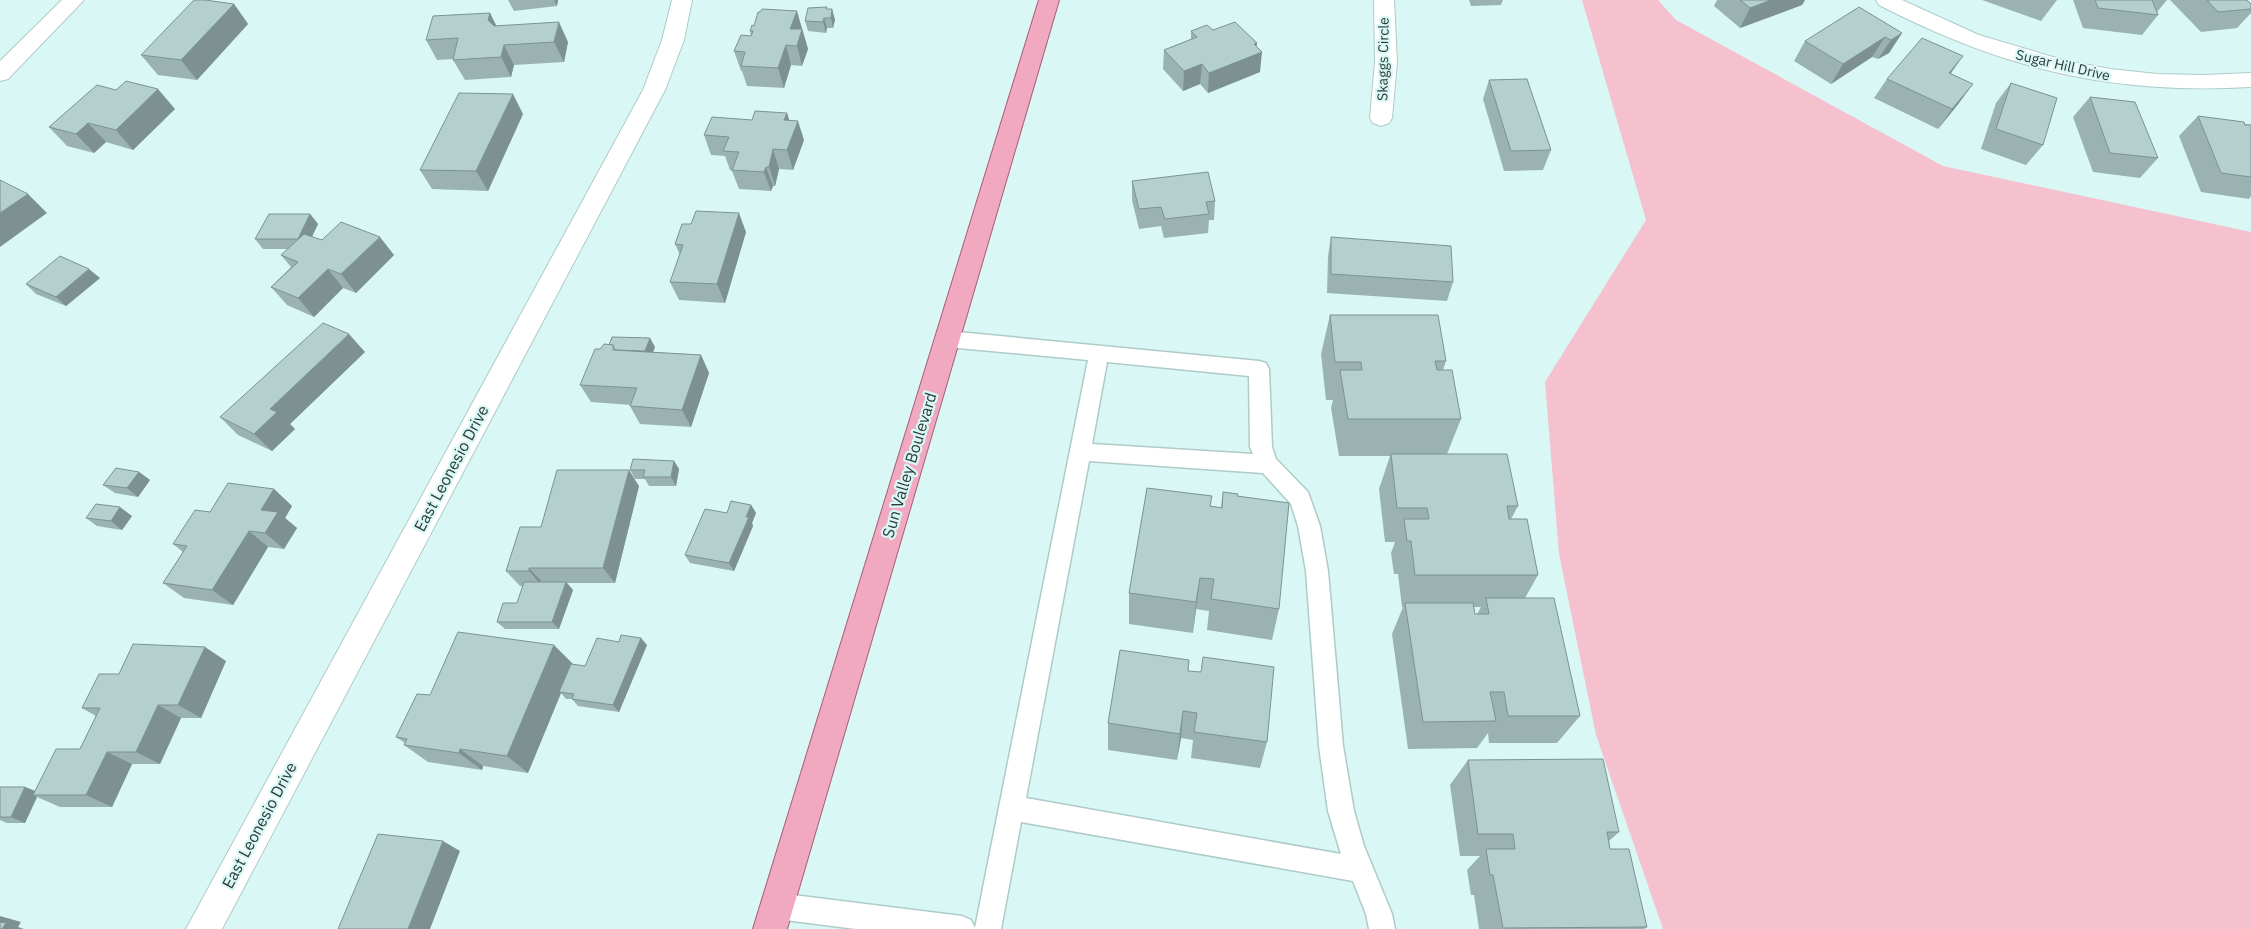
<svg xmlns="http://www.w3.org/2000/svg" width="2251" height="929" font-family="'IBM Plex Sans',sans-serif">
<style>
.green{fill:#f6c1cf}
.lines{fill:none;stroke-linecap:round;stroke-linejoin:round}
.lane-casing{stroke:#aecbc9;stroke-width:3}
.street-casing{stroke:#aecbc9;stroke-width:2}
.primary-casing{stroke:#a75d76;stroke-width:2}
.lane{fill:#fff;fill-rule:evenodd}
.street{fill:#fff;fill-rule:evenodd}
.primary{fill:#f1a9c1;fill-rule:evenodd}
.wall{fill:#9ab3b1;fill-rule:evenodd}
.shaded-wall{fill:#7d9290}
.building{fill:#b3d0ce;stroke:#7d9290}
.labels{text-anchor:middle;stroke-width:4.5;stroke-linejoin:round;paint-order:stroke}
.far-street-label{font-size:14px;fill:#2d3938;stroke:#d9f8f5}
.street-label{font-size:16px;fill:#2d3938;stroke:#d9f8f5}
</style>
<rect width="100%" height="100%" fill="#d9f8f5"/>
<polygon class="green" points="1582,0 1658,0 1676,20 1943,166 2251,232 2251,929 1663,929 1596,735 1559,554 1545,382 1646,220"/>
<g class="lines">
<defs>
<path id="lane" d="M947,331L1259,361L1266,363L1269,369L1272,447L1276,459L1308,492L1320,526L1328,571L1343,746L1354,811L1364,846L1392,914L1395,929H1369L1366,914L1353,881L1021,822L1001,929H856L777,919L768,915L764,906L768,897L777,893L962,916L971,920L975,928L1088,360L947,347L940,344L937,339L940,334ZM1107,362L1249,376L1250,447L1253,454L1092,444ZM1089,461L1263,473L1291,504L1298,526L1306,571L1319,746L1328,811L1341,854L1026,798Z"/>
<g id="street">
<polygon points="62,0 84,0 8,79 0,81 0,61"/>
<polygon points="672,0 692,0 684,40 665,90 222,929 186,929 643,90 662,40"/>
<polygon points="1374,0 1394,0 1397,62 1392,118 1389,123 1381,126 1373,123 1370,118 1375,62"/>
<path d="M1876,0H1902L1979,35L2063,60L2110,69L2157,74L2204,75L2251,73V87C2111,95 2003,69 1879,5Z"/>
</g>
<polygon id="primary" points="1039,0 1059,0 787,929 753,929"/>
</defs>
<use href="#lane" class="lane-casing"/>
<use href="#street" class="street-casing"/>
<use href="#primary" class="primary-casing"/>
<use href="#lane" class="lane"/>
<use href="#street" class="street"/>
<use href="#primary" class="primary"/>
</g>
<g class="wall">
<polygon points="508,0 558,0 557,6 514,11"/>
<polygon points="1469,0 1503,0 1501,5 1471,6"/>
<polygon points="1717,0 1805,0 1802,5 1740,28 1714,6"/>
<polygon points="1982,0 2057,0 2041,21"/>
<polygon points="2073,0 2167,0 2157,12 2158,15 2142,35 2083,28"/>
<polygon points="2170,0 2247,0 2251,4 2251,13 2237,28 2201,32"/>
<polygon points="234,4 248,24 197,80 158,75 141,55"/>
<polygon points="827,7 827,9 832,9 835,20 833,28 827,28 826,33 808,31 805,21"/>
<polygon points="490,13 496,26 568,42 564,62 514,65 511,77 465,80 453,60 454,59 437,60 426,40"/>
<polygon points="801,29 802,29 808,49 802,66 791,65 784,88 747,86 742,71 741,71 734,51 751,36 750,31"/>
<polygon points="1213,30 1256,46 1260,72 1208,93 1200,84 1183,91 1163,69 1164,50 1191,39 1191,31"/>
<polygon points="1902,33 1889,53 1878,59 1872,57 1831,84 1794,61 1805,41"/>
<polygon points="1951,73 1959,103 1938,129 1874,98 1887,79"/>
<polygon points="1489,80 1551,150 1543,170 1504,171 1483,99"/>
<polygon points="2011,83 2043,145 2026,165 1981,149 1996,103"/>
<polygon points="2090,97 2158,158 2140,178 2093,172 2073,117"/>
<polygon points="175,109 133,150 106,142 94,153 67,146 49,127"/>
<polygon points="787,113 789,120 804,140 793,170 779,169 775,186 773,186 771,191 739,189 732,171 730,170 725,156 711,155 704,135 752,120"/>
<polygon points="523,114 488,191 432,189 420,170"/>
<polygon points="2198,116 2251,125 2251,196 2249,199 2201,192 2179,136"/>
<polygon points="1132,181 1215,201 1214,220 1209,220 1208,233 1164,238 1161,226 1139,229 1132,200"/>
<polygon points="310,214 318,224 312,237 322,240 394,255 356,293 343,288 314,317 287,305 271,287 291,267 281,255 288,249 263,249 255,239"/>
<polygon points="746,232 725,303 679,300 670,282 680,255 675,244"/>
<polygon points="1331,237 1453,282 1447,301 1327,293 1328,256"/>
<polygon points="100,278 66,306 36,294 26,284"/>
<path d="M1330,315L1446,361L1443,370L1461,419L1447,454L1518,506L1511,519L1538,575L1525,598L1580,716L1557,743H1489L1488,733L1477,748L1408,749L1392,634L1403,607H1402L1398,574H1394L1391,553L1395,542H1385L1379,489L1390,456H1339L1331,408L1333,400H1326L1321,354ZM1474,607H1481L1477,614H1475Z"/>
<polygon points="655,347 653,352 701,355 709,373 691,427 640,424 630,406 631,405 591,402 580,385 600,349"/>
<polygon points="365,352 290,424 295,429 272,451 238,435 220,417"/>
<polygon points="674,461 679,469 676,486 649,486 645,479 635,479 630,470"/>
<polygon points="139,472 150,480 138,497 115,493 103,485"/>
<polygon points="639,486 615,583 567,583 573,590 559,629 505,629 497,622 517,603 523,586 520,586 506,571 541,527"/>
<polygon points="274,489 292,506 285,518 297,528 284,549 268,547 233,605 184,598 163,583 183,552 173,544 210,512"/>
<polygon points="1223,492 1238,496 1279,609 1272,640 1207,630 1209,611 1196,609 1193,633 1129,624 1129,593 1211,506 1221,508"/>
<polygon points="751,505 756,513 752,523 753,526 734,571 690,563 685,555 727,513"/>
<polygon points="132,516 122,530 97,526 86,518"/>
<polygon points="619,642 647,645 619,712 578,706 572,699 566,699 561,693 528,773 483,766 482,770 428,762 404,745 405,743 396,737 430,695 573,664 585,666"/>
<polygon points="226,661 201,718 181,718 160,764 132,764 112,807 60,807 37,797 25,823 7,823 0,820 0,787 25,787 35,791 80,749 96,716 82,708 119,674"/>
<polygon points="1188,671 1267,742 1260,768 1191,758 1193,740 1181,738 1177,760 1108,750 1108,723"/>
<polygon points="1468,760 1619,832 1609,841 1610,849 1647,927 1644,929 1479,929 1474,895 1471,895 1467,870 1480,856 1460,856 1450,785"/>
</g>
<g class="shaded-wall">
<polygon points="554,0 558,0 557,6"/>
<polygon points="1771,0 1805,0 1802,5 1740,28 1750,8"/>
<polygon points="234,4 248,24 197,80 181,60"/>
<polygon points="832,9 835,20 833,28 831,18"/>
<polygon points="797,11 808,49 802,66 797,46 790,29"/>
<polygon points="490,13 500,33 488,20"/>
<polygon points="824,18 827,28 826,33 823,22"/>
<polygon points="559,22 568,42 564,62 554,42"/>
<polygon points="1902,33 1889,53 1878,59 1891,40"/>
<polygon points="1885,37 1872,57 1831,84 1843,64"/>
<polygon points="1257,43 1256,54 1262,52 1260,72 1208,93 1209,73 1254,44"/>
<polygon points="504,45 514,65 511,77 501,57"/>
<polygon points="786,45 791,65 784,88 778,68"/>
<polygon points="1963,56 1949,76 1949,73"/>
<polygon points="1202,64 1200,84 1183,91 1184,71"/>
<polygon points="1973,84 1959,103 1938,129 1952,109"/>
<polygon points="158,89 175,109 133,150 116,130"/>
<polygon points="513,94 523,114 488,191 476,171"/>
<polygon points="787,113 793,133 784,120"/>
<polygon points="798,121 804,140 793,170 787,150"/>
<polygon points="88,123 106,142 94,153 76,134"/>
<polygon points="773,149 779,169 775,186 769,167"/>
<polygon points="766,167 773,186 771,191 764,172"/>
<polygon points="28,194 47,213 0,247 0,213"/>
<polygon points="739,213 746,232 725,303 717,284"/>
<polygon points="310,214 318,224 306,249 298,239"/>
<polygon points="380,237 394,255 356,293 341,274"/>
<polygon points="89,269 100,278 66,306 56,297"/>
<polygon points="328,269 343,288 314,317 298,298"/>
<polygon points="349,334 365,352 290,424 295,429 272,451 254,434 270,409"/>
<polygon points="650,338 655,347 650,360 645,351"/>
<polygon points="701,355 709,373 691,427 682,410"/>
<polygon points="674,461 679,469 676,486 671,477"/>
<polygon points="629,470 639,486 615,583 603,568"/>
<polygon points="139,472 150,480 138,497 127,488"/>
<polygon points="274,489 292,506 285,518 297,528 284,549 265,533 261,510"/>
<polygon points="751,505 756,513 752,523 753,526 734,571 729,563"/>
<polygon points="120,507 132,516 122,530 111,521"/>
<polygon points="249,531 268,547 233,605 212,590"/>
<polygon points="529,568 543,583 542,586 529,571"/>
<polygon points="1200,578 1196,609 1193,633 1196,602"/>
<polygon points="566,582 573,590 559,629 552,622"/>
<polygon points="641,638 647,645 619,712 613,705"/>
<polygon points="554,645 573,664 559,692 561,693 528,773 507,756"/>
<polygon points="205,647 226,661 201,718 178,705"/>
<polygon points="158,705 181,718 160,764 136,752"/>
<polygon points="1183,711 1181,738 1177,760 1180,734"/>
<polygon points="460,749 483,766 482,770 459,753"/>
<polygon points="107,752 132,764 112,807 86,795"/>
<polygon points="25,787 40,793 33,795 37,797 25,823 11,817"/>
<polygon points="443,841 460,851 430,929 408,929"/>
<polygon points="0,916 21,922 18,927 24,929 2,929 0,923"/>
</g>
<g class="building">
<polygon points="194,0 205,0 234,4 181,60 141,55"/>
<polygon points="1740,0 1771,0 1750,8"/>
<polygon points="2095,0 2152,0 2158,15 2098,8"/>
<polygon points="2207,0 2247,0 2251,4 2251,9 2218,12"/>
<polygon points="827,7 826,9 832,9 831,18 824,18 823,22 805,21 808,8"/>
<polygon points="1859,7 1902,33 1891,40 1885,37 1843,64 1805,41"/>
<polygon points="762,9 797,11 790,29 802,29 797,46 786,45 778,68 741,66 745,52 734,51 741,35 751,36 753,31 750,31 752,25 754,26 758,12 760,12"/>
<polygon points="490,13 488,20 494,26 559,22 554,42 504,45 501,57 453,60 458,38 426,40 433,16"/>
<polygon points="1235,22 1257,43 1254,44 1262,52 1209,73 1202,64 1184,71 1164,50 1197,37 1191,31 1207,25 1213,30"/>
<polygon points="1922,38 1963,56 1949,73 1973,84 1952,109 1887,79"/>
<polygon points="1527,79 1551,150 1511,151 1489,80"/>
<polygon points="126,81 158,89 116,130 88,123 76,134 49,127 97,85 116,90"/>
<polygon points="2011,83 2057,98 2043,145 1996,129"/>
<polygon points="459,93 513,94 476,171 420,170"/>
<polygon points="2090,97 2135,102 2158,158 2110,153"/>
<polygon points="755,111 787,113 784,120 798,121 787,150 773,149 769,167 766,167 764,172 732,170 739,152 723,151 729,137 704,135 712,117 752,120"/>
<polygon points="2198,116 2244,122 2245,125 2251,125 2251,177 2221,173"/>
<polygon points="1208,172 1215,201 1206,202 1209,214 1165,219 1161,207 1139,209 1132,181"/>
<polygon points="0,180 28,194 0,213"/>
<polygon points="696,211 739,213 717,284 670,282 683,245 675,244 682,224 691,224"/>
<polygon points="269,214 310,214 298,239 255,239"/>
<polygon points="341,222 380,237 341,274 328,269 298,298 271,287 298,262 281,255 304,234 322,240"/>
<polygon points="1331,237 1451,246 1453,282 1331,274"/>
<polygon points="60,256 89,269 56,297 26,284"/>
<polygon points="1330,315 1438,315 1446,361 1435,361 1437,370 1452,370 1461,419 1348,419 1340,370 1362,370 1361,362 1335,362"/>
<polygon points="323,323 349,334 270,409 277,412 254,434 220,417"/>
<polygon points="612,337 650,338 645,351 615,350 613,345 609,345"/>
<polygon points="604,344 613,345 613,350 701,355 682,410 630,406 637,388 580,385 595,349 600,349"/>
<polygon points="1391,454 1507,454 1518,506 1507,506 1509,519 1527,519 1538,575 1415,575 1411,541 1407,541 1404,519 1429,519 1427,508 1397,508"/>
<polygon points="633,459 674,461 671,477 643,477 645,470 630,470"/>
<polygon points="116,468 139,472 127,488 103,485"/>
<polygon points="557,470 629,470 603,568 529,568 529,571 506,571 520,527 541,527"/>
<polygon points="228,483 274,489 261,510 278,512 265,533 249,531 212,590 163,583 187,546 173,544 195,510 210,512"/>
<polygon points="1147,488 1212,496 1210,506 1222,508 1223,492 1238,494 1237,496 1289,503 1279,609 1211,599 1214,579 1200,578 1196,602 1129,593"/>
<polygon points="731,501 751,505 746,517 749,517 729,563 685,555 705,509 727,513"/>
<polygon points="96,504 120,507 111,521 86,518"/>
<polygon points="524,582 566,582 552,622 497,622 503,603 517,603"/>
<polygon points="1486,598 1554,598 1580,716 1508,716 1504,692 1490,692 1496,721 1423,722 1405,603 1473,603 1475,614 1489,614"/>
<polygon points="458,632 554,645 507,756 460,749 459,753 404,745 407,739 396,737 417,694 430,695"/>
<polygon points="621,635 641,638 613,705 572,699 574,694 559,692 571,664 585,666 597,638 619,642"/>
<polygon points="133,644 205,647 178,705 158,705 136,752 107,752 86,795 33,795 56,749 80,749 100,708 82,708 99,674 119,674"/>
<polygon points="1120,650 1189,660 1188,671 1201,672 1203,657 1274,667 1267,742 1194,732 1197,713 1183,711 1180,734 1108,723"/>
<polygon points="1603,759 1619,832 1607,832 1610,849 1629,849 1647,927 1503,928 1493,875 1490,875 1486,849 1515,849 1513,834 1478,834 1468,760"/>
<polygon points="0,787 25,787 11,817 0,817"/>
<polygon points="378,834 443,841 408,929 338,929"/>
<polygon points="0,922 6,923 2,929 0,929"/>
</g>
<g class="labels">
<g class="far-street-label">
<text transform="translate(1383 59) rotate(-89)" y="5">Skaggs Circle</text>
<text transform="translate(2063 65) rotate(13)" y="5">Sugar Hill Drive</text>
</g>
<g class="street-label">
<text transform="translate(909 465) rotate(-73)" y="6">Sun Valley Boulevard</text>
<text transform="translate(451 468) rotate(-62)" y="6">East Leonesio Drive</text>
<text transform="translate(259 825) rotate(-62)" y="6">East Leonesio Drive</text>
</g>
</g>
</svg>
